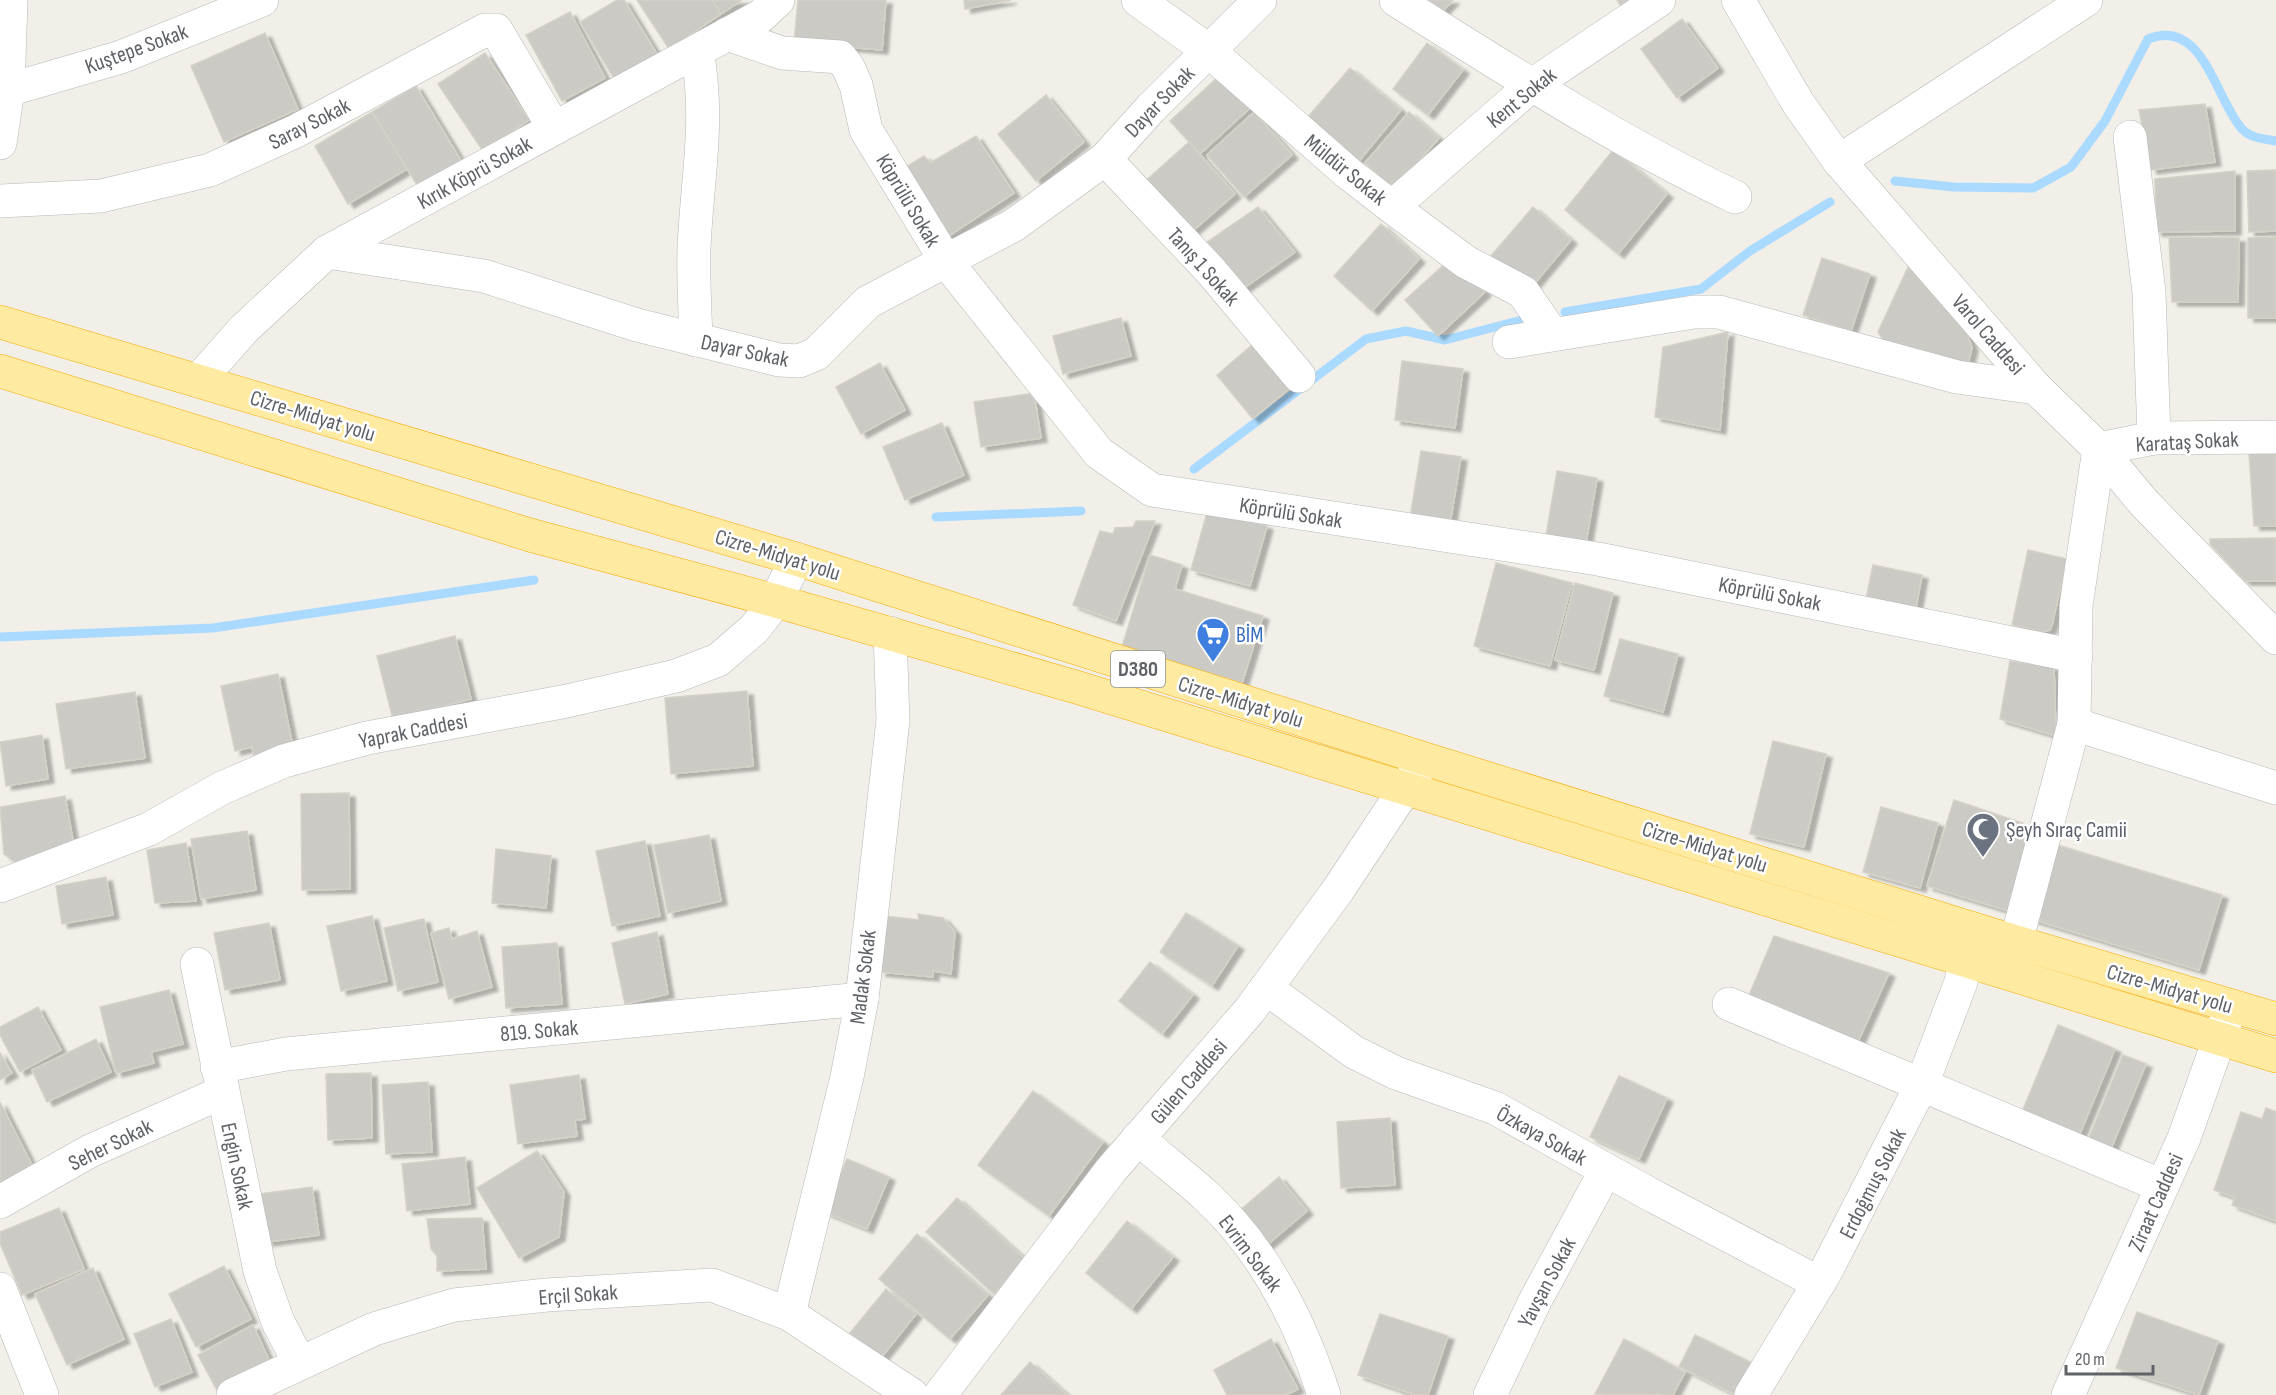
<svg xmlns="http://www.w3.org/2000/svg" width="2276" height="1395" font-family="'Sofia Sans Condensed',sans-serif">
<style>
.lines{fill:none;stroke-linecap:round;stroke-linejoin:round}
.stream{stroke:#aadaff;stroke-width:9}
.building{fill:#cccac5;stroke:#d6d1c6;stroke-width:1.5;filter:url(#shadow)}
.minor-casing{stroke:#b5b8bc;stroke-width:34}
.tertiary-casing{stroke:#b5b8bc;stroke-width:34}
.trunk-casing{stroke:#f9ab00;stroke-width:34}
.minor{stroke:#fff;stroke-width:33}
.tertiary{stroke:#fff;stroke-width:33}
.trunk{stroke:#feeaa1;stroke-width:33}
.labels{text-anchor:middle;stroke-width:5;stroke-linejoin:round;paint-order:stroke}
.shield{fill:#fff;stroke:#8f9295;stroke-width:1.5}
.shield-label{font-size:21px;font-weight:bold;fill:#5f6368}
.street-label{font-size:22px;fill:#5f6368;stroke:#fff}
.shop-label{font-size:22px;fill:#366cbe;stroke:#fff;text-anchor:start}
.worship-label{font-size:22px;fill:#5b616d;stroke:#fff;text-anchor:start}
</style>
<defs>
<filter id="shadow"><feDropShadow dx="6" dy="4" stdDeviation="1.5" flood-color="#0004"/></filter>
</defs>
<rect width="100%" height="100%" fill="#f1efe8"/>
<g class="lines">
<g class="stream">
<path d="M1895,181L1954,187L2033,188L2071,167L2105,121L2148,39C2203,17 2215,98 2242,129C2250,138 2264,139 2276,141"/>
<polyline points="1565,312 1701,289 1750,251 1830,202"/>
<polyline points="1194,469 1366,339 1406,331 1445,340 1518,321"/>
<polyline points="936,517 1081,511"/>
<polyline points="0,637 213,628 534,580"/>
</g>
</g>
<g class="building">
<polygon points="617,0 624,0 657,54 615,80 580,22"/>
<polygon points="637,0 712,0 721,14 669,49"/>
<polygon points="712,0 742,0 721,14"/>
<polygon points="798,0 886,0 882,50 794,43"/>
<polygon points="964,0 1011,0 965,9"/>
<polygon points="1414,0 1453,0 1435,19"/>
<polygon points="1617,0 1631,0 1621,6"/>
<polygon points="570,12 605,78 562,101 526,35"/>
<polygon points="1682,19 1718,68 1677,98 1641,49"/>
<polygon points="265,33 298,109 224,142 191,66"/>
<polygon points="1427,43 1463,70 1428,115 1393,89"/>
<polygon points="485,53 529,120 483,151 438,84"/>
<polygon points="1350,68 1401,110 1359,161 1307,118"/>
<polygon points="1219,76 1250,108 1200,154 1170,121"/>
<polygon points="416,86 462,162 419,188 372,112"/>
<polygon points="1046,95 1084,142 1036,181 998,134"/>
<polygon points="2205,104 2215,162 2151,170 2139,110"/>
<polygon points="372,112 407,169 348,204 315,146"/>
<polygon points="1254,112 1292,155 1244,197 1207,155"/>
<polygon points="1409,112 1439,138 1400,183 1389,184 1365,163"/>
<polygon points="976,136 1014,193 944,239 901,170 924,156 930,163"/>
<polygon points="1189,142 1235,194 1188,235 1142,184"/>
<polygon points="1613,150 1667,194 1618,254 1565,210"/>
<polygon points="2276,170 2276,231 2249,232 2247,171"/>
<polygon points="2235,171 2235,231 2156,232 2155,179"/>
<polygon points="1258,207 1295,252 1241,290 1203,245"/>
<polygon points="1533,207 1571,240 1530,289 1491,256"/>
<polygon points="1381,224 1419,259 1372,311 1334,276"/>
<polygon points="2169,237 2239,238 2238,302 2172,302"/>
<polygon points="2276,237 2276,318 2248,318 2248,238"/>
<polygon points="1822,258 1870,274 1851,331 1803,315"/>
<polygon points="1448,261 1470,276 1485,292 1438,336 1405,300"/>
<polygon points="1908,267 1966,332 1972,347 1968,364 1884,341 1878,332"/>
<polygon points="1121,318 1131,356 1063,374 1053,336"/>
<polygon points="1728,332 1720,430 1655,417 1663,347"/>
<polygon points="1253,344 1290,388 1253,419 1217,375"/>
<polygon points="1402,361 1463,369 1455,428 1395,420"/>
<polygon points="880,363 905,410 861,434 836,387"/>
<polygon points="1034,393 1041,438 981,447 974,402"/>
<polygon points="942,423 964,475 905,500 883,447"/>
<polygon points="1421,451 1461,457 1450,524 1410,518"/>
<polygon points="2276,451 2276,526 2254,526 2249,453"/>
<polygon points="1557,471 1597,478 1586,543 1546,536"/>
<polygon points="1208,509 1267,526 1250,586 1191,570"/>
<polygon points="1136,521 1155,521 1116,621 1073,605 1100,531 1113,534 1115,528 1133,527"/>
<polygon points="2276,538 2276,581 2245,581 2210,544 2210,539"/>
<polygon points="2028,550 2067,559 2052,625 2050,630 2043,632 2012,625"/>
<polygon points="1150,555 1182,565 1175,589 1263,616 1242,683 1122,647"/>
<polygon points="1496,563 1572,583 1550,666 1474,646"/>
<polygon points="1873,565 1922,575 1915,613 1865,604"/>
<polygon points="1575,583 1613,593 1594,670 1555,660"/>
<polygon points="455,636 471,699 393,719 377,656"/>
<polygon points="1620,639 1678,654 1663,712 1604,696"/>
<polygon points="2010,661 2054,667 2056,736 2000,719"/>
<polygon points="278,674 293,747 254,756 252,747 235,751 221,686"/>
<polygon points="747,691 753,766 671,774 665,698"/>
<polygon points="135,692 145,758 66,769 56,704"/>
<polygon points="42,735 48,779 6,786 0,742"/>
<polygon points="1773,741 1826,754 1804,847 1750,834"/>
<polygon points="349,793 350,889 302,890 301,794"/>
<polygon points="65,796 75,852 15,862 4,854 0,807"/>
<polygon points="1954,800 2040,829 2009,911 1927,886"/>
<polygon points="1881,807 1938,823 1920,888 1863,872"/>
<polygon points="247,831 256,890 201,899 191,839"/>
<polygon points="709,835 721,901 668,913 654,845"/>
<polygon points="645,841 660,916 612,926 596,851"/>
<polygon points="186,843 196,901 155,903 147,850"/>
<polygon points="2054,844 2222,895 2199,970 2031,919"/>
<polygon points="496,849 551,856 546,908 492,903"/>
<polygon points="106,877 113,915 62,924 56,886"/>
<polygon points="1186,913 1238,946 1212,986 1160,952"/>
<polygon points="918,914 943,918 955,932 951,974 933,971 933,977 880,972 885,916 919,920"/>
<polygon points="372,916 387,981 341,991 327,926"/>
<polygon points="424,919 438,982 398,991 384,928"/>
<polygon points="269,923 280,980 225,990 214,933"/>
<polygon points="449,928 452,939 477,931 492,987 449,999 431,933"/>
<polygon points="657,932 668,994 625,1004 612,943"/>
<polygon points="1774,936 1889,973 1857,1044 1747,1000"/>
<polygon points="557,943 562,1004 506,1008 502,947"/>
<polygon points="1150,962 1193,995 1162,1034 1119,1001"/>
<polygon points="169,990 183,1044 151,1052 154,1063 116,1073 100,1007"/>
<polygon points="38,1007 61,1050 20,1072 0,1035 0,1027"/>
<polygon points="2058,1025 2115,1049 2079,1136 2022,1112"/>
<polygon points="96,1039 111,1072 47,1102 32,1070"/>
<polygon points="0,1053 12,1073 0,1080"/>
<polygon points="2123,1055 2146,1064 2108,1156 2085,1147"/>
<polygon points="371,1073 372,1138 328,1140 326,1074"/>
<polygon points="579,1075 585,1119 575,1120 577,1136 518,1144 510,1085"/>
<polygon points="1619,1076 1667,1098 1639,1159 1590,1137"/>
<polygon points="428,1082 432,1152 386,1154 382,1085"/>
<polygon points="1033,1091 1103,1142 1049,1216 978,1165"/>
<polygon points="0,1102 34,1169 0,1187"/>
<polygon points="2266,1108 2276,1112 2276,1221 2232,1205 2235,1197 2214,1190 2241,1112 2262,1119"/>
<polygon points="1390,1118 1395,1185 1341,1188 1337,1122"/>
<polygon points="537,1151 564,1192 559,1237 519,1258 477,1188"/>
<polygon points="465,1157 470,1204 407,1211 402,1164"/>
<polygon points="847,1159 889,1177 867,1229 825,1212"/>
<polygon points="1279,1177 1307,1211 1261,1250 1233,1216"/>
<polygon points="312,1187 319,1235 267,1242 260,1194"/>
<polygon points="957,1198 1025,1259 994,1294 926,1232"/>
<polygon points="59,1208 84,1269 22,1295 0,1243 0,1232"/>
<polygon points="482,1218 486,1269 437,1271 437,1256 431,1249 427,1219"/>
<polygon points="1127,1221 1173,1257 1131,1309 1086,1273"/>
<polygon points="917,1234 988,1295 950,1339 879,1279"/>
<polygon points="224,1266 251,1319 196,1347 169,1294"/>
<polygon points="93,1268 124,1339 67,1365 35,1294"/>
<polygon points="886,1289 916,1314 881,1358 850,1333"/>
<polygon points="2137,1312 2218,1341 2199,1395 2116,1368"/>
<polygon points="1380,1314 1448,1336 1428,1395 1415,1395 1358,1375"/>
<polygon points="171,1319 192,1372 155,1387 134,1334"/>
<polygon points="253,1325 271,1364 218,1392 198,1355"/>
<polygon points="1695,1335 1752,1363 1736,1395 1679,1367"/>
<polygon points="1271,1339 1298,1389 1286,1395 1227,1395 1214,1370"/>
<polygon points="1624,1339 1685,1372 1673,1395 1595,1394"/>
<polygon points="1030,1362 1067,1395 1001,1395"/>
</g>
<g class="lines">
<defs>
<g id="minor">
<polyline points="1138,0 1209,51 1348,173 1392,207 1466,262 1523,292 1552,334"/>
<path d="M1396,0C1506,69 1617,141 1735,197"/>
<polyline points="727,34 782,53 840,57 848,67 856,85 866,130 946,261 1099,453 1152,490 1598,559 2076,656"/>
<polyline points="8,90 121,57 262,0"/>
<polyline points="2130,137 2149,292 2154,438"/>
<polyline points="1105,159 1211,271 1299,376"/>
<polyline points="1839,161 2086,0"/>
<polyline points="0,201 101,196 210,170 296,131 485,30 496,30 554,128"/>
<polyline points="1392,207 1532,85 1659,0"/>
<polyline points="327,252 484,276 637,325 779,360 799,361 816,354 868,302 1014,225 1105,159 1151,108 1260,0"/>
<path d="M696,340C695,309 693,278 694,248C697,178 710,121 697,51"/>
<polyline points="1509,342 1694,312 1719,312 1957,377 2036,388"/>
<polyline points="198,381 244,329 327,252 761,16 778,0"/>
<polyline points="2074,724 2276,788"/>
<polyline points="2016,942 2074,724 2076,606 2099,449 2154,438 2276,437"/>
<polyline points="197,964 260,1271 278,1322 299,1362"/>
<polyline points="1266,988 1354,1052 1396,1073 1495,1108 1655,1197 1819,1283"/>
<polyline points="1729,1004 2162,1186"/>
<polyline points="217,1067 286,1054 862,999"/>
<path d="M1138,1138C1160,1158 1183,1175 1205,1195C1264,1249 1300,1320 1324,1395"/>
<polyline points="0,1202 90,1151 223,1092"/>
<polyline points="0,1289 42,1395"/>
<polyline points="789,1314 847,1077 862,999 893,720 890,633"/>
<polyline points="233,1395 374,1329 454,1305 547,1295 712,1285 789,1314 912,1395"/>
<polyline points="1490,1395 1535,1301 1606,1170"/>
<polyline points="1751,1395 1825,1273 1922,1084 1961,982 1965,958"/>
</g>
<g id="tertiary">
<polyline points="1738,0 1798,103 1839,161 2036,388 2099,449 2145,504 2276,638"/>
<polyline points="0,143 8,90 11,0"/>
<polyline points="0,886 149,829 222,788 284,761 367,738 567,701 676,676 718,660 754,629 776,601 796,559"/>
<polyline points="940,1395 1111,1170 1250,1010 1338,890 1420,766"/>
<polyline points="2068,1395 2184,1138 2231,1006"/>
</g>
<g id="trunk">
<polyline points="0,322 796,559 1425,759 2016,942 2276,1019"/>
<polyline points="0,371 530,535 776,601 1076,687 2276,1056"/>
</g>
</defs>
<use href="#minor" class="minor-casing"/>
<use href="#tertiary" class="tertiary-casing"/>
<use href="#trunk" class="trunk-casing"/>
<use href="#minor" class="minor"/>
<use href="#tertiary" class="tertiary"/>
<use href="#trunk" class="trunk"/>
</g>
<defs>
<symbol id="supermarket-pin" viewBox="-11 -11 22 30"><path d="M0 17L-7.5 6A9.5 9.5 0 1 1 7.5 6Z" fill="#3f7fe0" stroke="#fff"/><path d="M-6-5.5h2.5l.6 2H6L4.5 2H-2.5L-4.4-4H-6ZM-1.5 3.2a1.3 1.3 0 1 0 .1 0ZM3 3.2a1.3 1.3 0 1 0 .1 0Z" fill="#fff"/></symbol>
<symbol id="mosque-pin" viewBox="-11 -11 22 30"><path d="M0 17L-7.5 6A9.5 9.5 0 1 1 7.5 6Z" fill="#6b7280" stroke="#fff"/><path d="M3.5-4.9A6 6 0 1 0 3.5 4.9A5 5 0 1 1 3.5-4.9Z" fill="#fff"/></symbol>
</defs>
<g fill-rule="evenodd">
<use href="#supermarket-pin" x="1194" y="615" width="38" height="52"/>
<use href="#mosque-pin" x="1964" y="810" width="38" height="52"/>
</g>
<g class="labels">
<rect class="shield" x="1111" y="651" width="54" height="36" rx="4.5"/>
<g class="shield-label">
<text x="1138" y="676">D380</text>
</g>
<g class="street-label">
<text transform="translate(136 48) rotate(-20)" y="8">Kuştepe Sokak</text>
<text transform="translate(1521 97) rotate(-39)" y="8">Kent Sokak</text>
<text transform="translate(1159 101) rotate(-46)" y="8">Dayar Sokak</text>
<text transform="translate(309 123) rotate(-27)" y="8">Saray Sokak</text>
<text transform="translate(1346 169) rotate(39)" y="8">Müldür Sokak</text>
<text transform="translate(474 172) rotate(-29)" y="8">Kırık Köprü Sokak</text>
<text transform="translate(909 200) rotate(59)" y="8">Köprülü Sokak</text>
<text transform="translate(1204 266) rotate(48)" y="8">Tanış 1 Sokak</text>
<text transform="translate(1989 334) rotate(49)" y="8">Varol Caddesi</text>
<text transform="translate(745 350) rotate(12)" y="8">Dayar Sokak</text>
<text transform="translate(313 415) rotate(17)" y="8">Cizre-Midyat yolu</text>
<text transform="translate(2187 441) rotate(-3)" y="8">Karataş Sokak</text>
<text transform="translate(1291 512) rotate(9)" y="8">Köprülü Sokak</text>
<text transform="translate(778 554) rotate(17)" y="8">Cizre-Midyat yolu</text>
<text transform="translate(1770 593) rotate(11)" y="8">Köprülü Sokak</text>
<text transform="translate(1241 701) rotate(17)" y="8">Cizre-Midyat yolu</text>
<text transform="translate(413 730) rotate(-11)" y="8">Yaprak Caddesi</text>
<text transform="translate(1705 846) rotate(17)" y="8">Cizre-Midyat yolu</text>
<text transform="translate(862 977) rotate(-83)" y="8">Madak Sokak</text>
<text transform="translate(2170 988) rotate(16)" y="8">Cizre-Midyat yolu</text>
<text transform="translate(539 1030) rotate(-5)" y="8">819. Sokak</text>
<text transform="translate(1188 1081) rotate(-49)" y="8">Gülen Caddesi</text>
<text transform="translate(1542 1135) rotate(29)" y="8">Özkaya Sokak</text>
<text transform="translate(110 1144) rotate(-26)" y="8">Seher Sokak</text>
<text transform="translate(238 1166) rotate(78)" y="8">Engin Sokak</text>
<text transform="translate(1872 1183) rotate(-63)" y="8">Erdoğmuş Sokak</text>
<text transform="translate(2155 1202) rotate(-66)" y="8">Ziraat Caddesi</text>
<text transform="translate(1251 1253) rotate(53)" y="8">Evrim Sokak</text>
<text transform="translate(1546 1282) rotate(-62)" y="8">Yavşan Sokak</text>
<text transform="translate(578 1294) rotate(-4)" y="8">Erçil Sokak</text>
</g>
<g class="shop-label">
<text x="1236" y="642">BİM</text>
</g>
<g class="worship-label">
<text x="2006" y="837">Şeyh Sıraç Camii</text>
</g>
</g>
<path d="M2066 1365v9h87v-9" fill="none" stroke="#5f6368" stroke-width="3"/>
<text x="2075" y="1365" font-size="18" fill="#5f6368" stroke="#ffffff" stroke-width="4.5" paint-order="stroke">20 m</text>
</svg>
